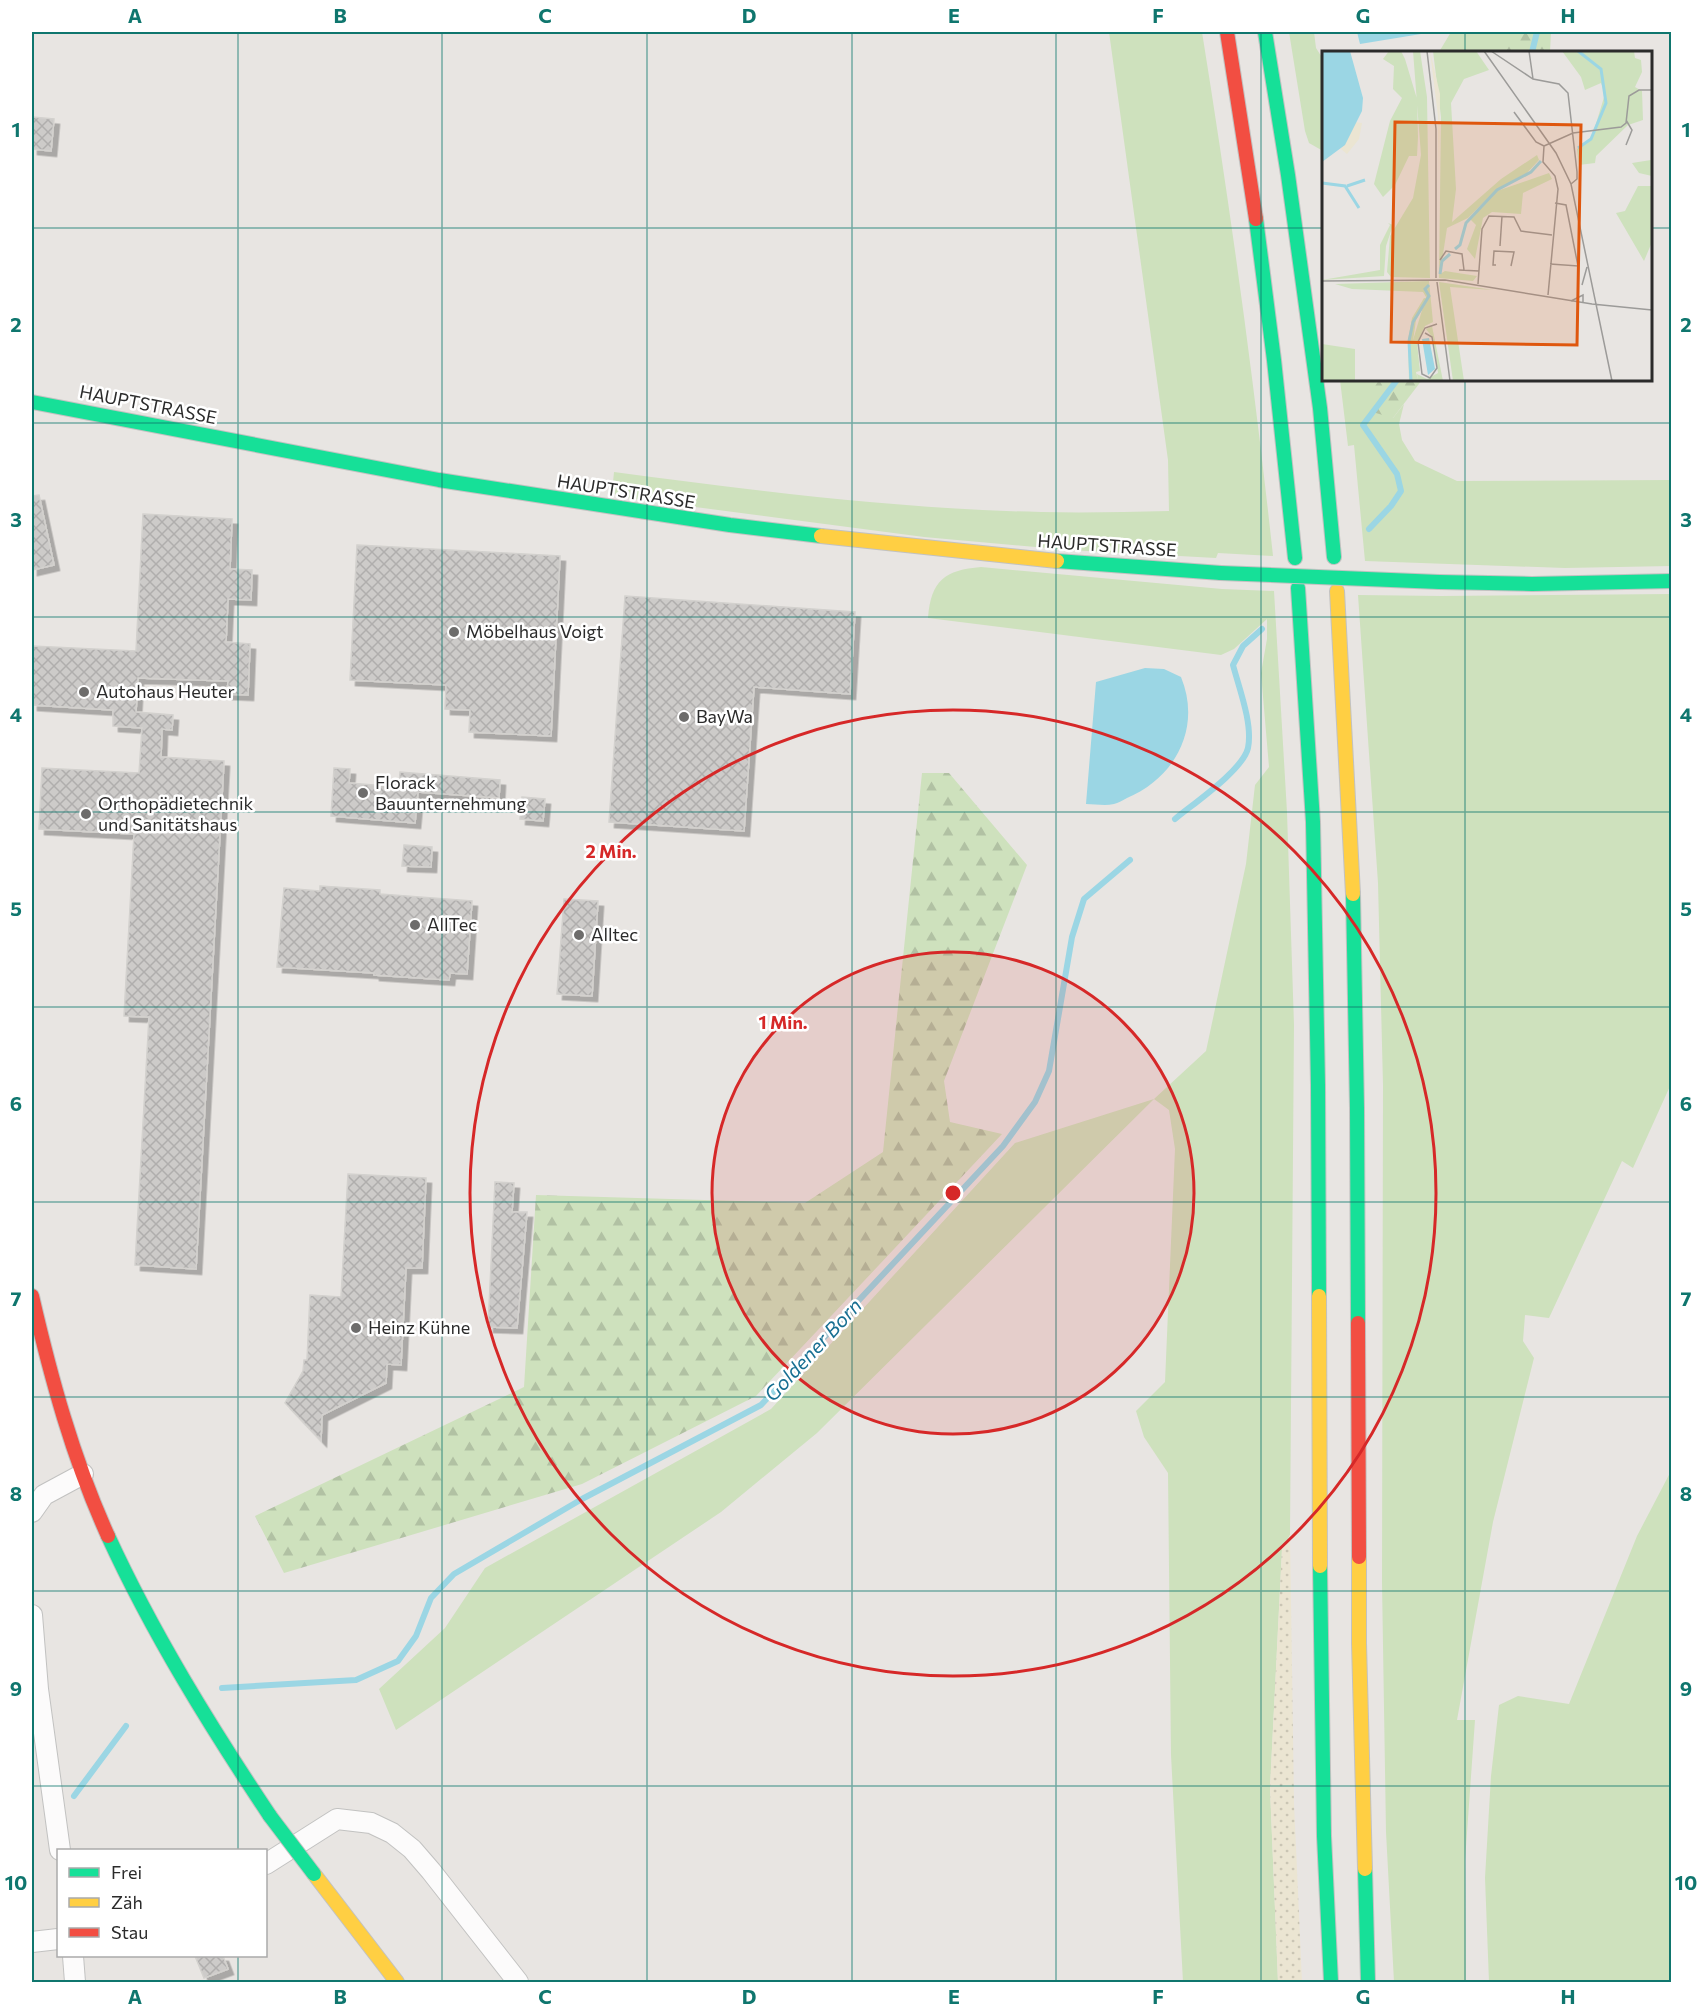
<svg xmlns="http://www.w3.org/2000/svg" width="1703" height="2014" font-family="Commissioner,sans-serif">
<style>
.grass{fill:#cee1bd}
.forest{fill:url(#forest-firs)}
.sand{fill:url(#sand-dots)}
.water{fill:#9bd6e4}
.lines{fill:none;stroke-linecap:round;stroke-linejoin:round}
.stream{stroke:#9bd6e4;stroke-width:6}
.building{fill:url(#building-cross-hatch);stroke:#d3d1ce;stroke-width:1.5;filter:url(#shadow)}
.street-casing{stroke:#c2c2c1;stroke-width:22}
.fast-casing{stroke:#c2c2c1;stroke-width:16}
.slow-casing{stroke:#c2c2c1;stroke-width:16}
.jam-casing{stroke:#c2c2c1;stroke-width:16}
.street{stroke:#fcfbfb;stroke-width:20}
.fast{stroke:#16e098;stroke-width:14}
.slow{stroke:#ffcf43;stroke-width:14}
.jam{stroke:#f24e42;stroke-width:14}
.fast-bridge-casing{stroke:#c2c2c1;stroke-width:16;stroke-linecap:butt}
.fast-bridge{stroke:#16e098;stroke-width:14}
.grid{fill:none;stroke:#0f766e;stroke-width:1.5;stroke-opacity:0.55}
.ring{fill:none;stroke:#d62828;stroke-width:3}
.poi-dot{fill:#6d6c6b;stroke:#fff;stroke-width:2}
.labels{text-anchor:middle;stroke-width:5;stroke-linejoin:round;paint-order:stroke}
.street-label{font-size:18px;fill:#2b2b2b;stroke:#fff}
.poi-label{font-size:18px;fill:#2b2b2b;stroke:#fff;text-anchor:start}
.water-label{font-size:20px;font-style:italic;fill:#186f92;stroke:#fff}
.inset-river{fill:none;stroke:#9bd6e4;stroke-width:3}
.inset-road{fill:none;stroke:#9c9b99;stroke-width:1.5}
.view{fill:#df570e;fill-opacity:0.15;stroke:#df570e;stroke-width:3}
.inset-edge{fill:none;stroke:#2b2b2b;stroke-width:3}
.centre{fill:#d62828;stroke:#fff;stroke-width:3}
.ring-label{font-size:18px;text-anchor:middle;font-weight:bold;fill:#d62828;stroke:#fff;stroke-width:5;stroke-linejoin:round;paint-order:stroke}
.neatline{fill:none;stroke:#0f766e;stroke-width:2}
.grid-label{font-size:20px;text-anchor:middle;font-weight:bold;fill:#0f766e}
</style>
<defs>
<pattern id="forest-firs" width="22" height="20" patternUnits="userSpaceOnUse" patternTransform="scale(1.5)"><rect width="22" height="20" fill="#cee1bd"/><path d="M5 1l3.5 6h-7zM16 11l3.5 6h-7z" fill="#b1c1a3"/></pattern>
<pattern id="sand-dots" width="8" height="8" patternUnits="userSpaceOnUse" patternTransform="scale(1.5)"><rect width="8" height="8" fill="#ebe5d2"/><path d="M2 2h.1M6 6h.1" fill="none" stroke="#cac5b4" stroke-width="1.8" stroke-linecap="round"/></pattern>
<pattern id="building-cross-hatch" width="8" height="8" patternUnits="userSpaceOnUse" patternTransform="scale(1.5)"><rect width="8" height="8" fill="#cdcbc9"/><path d="M0 0l8 8M0 8l8-8" fill="none" stroke="#b0aead"/></pattern>
<filter id="shadow"><feDropShadow dx="5.5" dy="5.5" stdDeviation="0" flood-color="#0004"/></filter>
</defs>
<rect width="100%" height="100%" fill="#e8e5e2"/>
<g class="grass">
<path d="M1109,32H1202C1230,206 1254,380 1273,556L1218,553L1216,558L1069,550L924,537L619,497L612,492L614,472C756,491 898,509 1041,512C1084,513 1126,512 1169,511L1168,460Z"/>
<polygon points="1289,32 1314,32 1316,48 1323,59 1323,151 1309,143 1305,131"/>
<polygon points="1451,32 1503,32 1503,52 1439,52"/>
<polygon points="1340,380 1379,380 1393,418 1404,404 1399,424 1402,440 1415,461 1457,481 1671,480 1671,566 1565,568 1365,561 1354,445 1348,446"/>
<path d="M981,567L1222,589L1274,591L1287,812L1294,1025L1290,1535L1282,1549L1270,1788L1278,1982H1183L1171,1755L1168,1473L1144,1437L1136,1411L1165,1382L1175,1149L1169,1110L1154,1099L817,1433L721,1512L396,1730L379,1689L445,1628L485,1568L771,1409L1015,1143L1154,1099L1206,1051L1246,864L1255,785L1269,767L1261,673L1267,639V619L1234,649L1221,655L928,618C931,580 945,570 981,567Z"/>
<polygon points="1671,594 1671,1084 1633,1168 1622,1161 1549,1318 1525,1315 1523,1341 1534,1358 1493,1522 1457,1720 1475,1720 1465,1861 1466,1982 1394,1982 1386,1832 1382,1583 1383,1085 1378,883 1358,595 1441,596"/>
<polygon points="1671,1471 1671,1982 1489,1982 1485,1878 1491,1776 1499,1705 1518,1696 1569,1704 1637,1536"/>
</g>
<g class="forest">
<polygon points="1503,32 1551,32 1550,52 1503,52"/>
<polygon points="1379,380 1422,380 1393,418 1369,411 1369,396"/>
<polygon points="922,773 949,773 1027,865 944,1081 950,1122 1002,1134 756,1396 582,1484 284,1573 255,1516 524,1387 536,1195 805,1203 883,1152"/>
</g>
<polygon class="sand" points="1290,1535 1294,1803 1302,1982 1278,1982 1270,1788 1282,1549"/>
<g class="water">
<polygon points="1357,32 1420,32 1421,34 1360,44"/>
<path d="M1145,668L1164,669L1181,677C1202,728 1175,778 1127,798C1123,800 1118,803 1114,804C1105,806 1095,804 1086,804L1096,682Z"/>
</g>
<g class="lines">
<g class="stream">
<polyline points="1532,52 1537,32"/>
<polyline points="1369,529 1391,506 1401,491 1397,474 1363,425 1397,380"/>
<path d="M1175,819C1193,804 1243,770 1248,748C1253,724 1239,688 1233,665L1243,646L1262,629"/>
<polyline points="222,1688 356,1680 398,1661 416,1636 431,1598 454,1574 582,1499 761,1405 1003,1146 1035,1102 1049,1071 1072,937 1084,899 1130,860"/>
<polyline points="74,1796 126,1726"/>
</g>
</g>
<g class="building">
<polygon points="32,117 54,119 51,151 32,149"/>
<polygon points="39,495 54,565 32,570 32,496"/>
<polygon points="143,514 232,519 230,569 252,570 251,600 228,599 226,642 250,644 248,695 227,694 228,681 138,678 136,712 173,715 172,730 162,729 161,757 224,761 196,1269 135,1265 149,1017 124,1016 134,834 39,829 42,768 139,773 142,728 113,726 113,710 32,705 32,646 136,651"/>
<polygon points="357,545 560,556 551,736 469,732 470,710 445,709 446,685 350,680"/>
<polygon points="625,596 855,612 850,694 754,687 744,831 609,822"/>
<polygon points="334,768 350,769 349,783 399,787 400,772 500,780 499,798 418,792 415,823 331,816"/>
<polygon points="522,797 545,799 543,821 520,819"/>
<polygon points="404,845 432,847 431,867 402,866"/>
<polygon points="320,886 380,890 380,894 472,901 467,974 450,973 449,980 374,975 374,973 277,967 284,888 320,891"/>
<polygon points="564,899 598,901 592,996 557,994"/>
<polygon points="348,1174 426,1178 422,1268 406,1268 401,1365 387,1364 386,1383 322,1415 321,1441 285,1403 303,1371 304,1360 307,1360 310,1295 341,1297"/>
<polygon points="495,1182 514,1183 512,1212 527,1212 517,1328 488,1327"/>
<polygon points="195,1956 223,1956 228,1969 204,1978"/>
</g>
<g class="lines">
<defs>
<g id="street">
<polyline points="32,1512 44,1495 83,1474"/>
<polyline points="32,1615 38,1689 60,1850"/>
<polyline points="266,1864 337,1819 371,1823 392,1833 412,1849 431,1871 518,1982"/>
<polyline points="32,1942 58,1939"/>
<polyline points="73,1956 75,1982"/>
</g>
<g id="fast">
<polyline points="1265,32 1288,175 1320,408 1334,557"/>
<polyline points="1256,219 1274,360 1295,558"/>
<polyline points="32,402 439,480 730,525 821,536"/>
<polyline points="1057,561 1221,573"/>
<polyline points="1439,582 1532,584 1672,581"/>
<polyline points="1298,588 1313,822 1318,1085 1319,1296"/>
<polyline points="1353,894 1357,1108 1358,1323"/>
<path d="M108,1536C153,1634 210,1726 270,1816"/>
<polyline points="1320,1566 1324,1836 1331,1982"/>
<polyline points="1365,1869 1368,1982"/>
</g>
<g id="slow">
<polyline points="821,536 1057,561"/>
<polyline points="1337,591 1353,894"/>
<polyline points="1319,1296 1320,1566"/>
<polyline points="1359,1557 1359,1643 1365,1869"/>
<polyline points="314,1874 397,1982"/>
</g>
<g id="jam">
<polyline points="1227,32 1256,219"/>
<path d="M32,1296C51,1378 73,1459 108,1536"/>
<polyline points="1358,1323 1359,1557"/>
</g>
</defs>
<use href="#street" class="street-casing"/>
<use href="#fast" class="fast-casing"/>
<use href="#slow" class="slow-casing"/>
<use href="#jam" class="jam-casing"/>
<use href="#street" class="street"/>
<use href="#fast" class="fast"/>
<use href="#slow" class="slow"/>
<use href="#jam" class="jam"/>
<defs>
<g id="fast-bridge">
<polyline points="1221,573 1439,582"/>
<polyline points="270,1816 314,1874"/>
</g>
</defs>
<use href="#fast-bridge" class="fast-bridge-casing"/>
<use href="#fast-bridge" class="fast-bridge"/>
</g>
<path class="grid" d="M238,32V1850M442,32V1982M647,32V1982M852,32V1982M1056,32V1982M1261,32V1982M1465,32V52M32,228H1324M1650,228H1672M1465,380V1982M32,423H1672M32,617H1672M32,812H1672M32,1007H1672M32,1202H1672M32,1397H1672M32,1591H1672M32,1786H1672M238,1956V1982"/>
<circle cx="953" cy="1193" r="241" fill="#d62828" fill-opacity=".12"/>
<g class="ring">
<circle cx="953" cy="1193" r="241"/>
<circle cx="953" cy="1193" r="483"/>
</g>
<g class="poi-dot">
<circle cx="454" cy="632" r="6"/>
<circle cx="84" cy="692" r="6"/>
<circle cx="684" cy="717" r="6"/>
<circle cx="363" cy="793" r="6"/>
<circle cx="86" cy="814" r="6"/>
<circle cx="415" cy="925" r="6"/>
<circle cx="579" cy="935" r="6"/>
<circle cx="356" cy="1328" r="6"/>
</g>
<g class="labels">
<g class="street-label">
<text transform="translate(148 405) rotate(11)" y="6">HAUPTSTRASSE</text>
<text transform="translate(626 492) rotate(9)" y="6">HAUPTSTRASSE</text>
<text transform="translate(1107 546) rotate(4)" y="6">HAUPTSTRASSE</text>
</g>
<g class="poi-label">
<text x="466" y="638">Möbelhaus Voigt</text>
<text x="96" y="698">Autohaus Heuter</text>
<text x="696" y="723">BayWa</text>
<text x="375" y="789">Florack<tspan x="375" dy="21">Bauunternehmung</tspan></text>
<text x="98" y="810">Orthopädietechnik<tspan x="98" dy="21">und Sanitätshaus</tspan></text>
<text x="427" y="931">AllTec</text>
<text x="591" y="941">Alltec</text>
<text x="368" y="1334">Heinz Kühne</text>
</g>
<g class="water-label">
<text transform="translate(813 1350) rotate(-47)" y="7">Goldener Born</text>
</g>
</g>
<g transform="translate(1322 51)">
<rect width="330" height="330" fill="#e8e5e2"/>
<path d="M67,0H79L83,8L95,48L96,86L95,105H87L73,134L61,146L52,133L68,70L80,47L71,38L72,15L61,8ZM91,0H98L105,46L108,227L69,226L65,221L68,185L91,147L99,104ZM111,0H154L167,19L142,28L129,52L134,138L130,171L179,128L215,104L217,109L205,122L174,139L146,167L125,177L118,223L123,220L155,225L151,230L117,227L119,66ZM316,135H330V191L322,210L294,162L303,160ZM66,172L71,174L64,195L62,225L0,229L58,219V194L68,174ZM107,230L111,271L103,275L95,292L98,320L94,321L96,329L95,323L105,328L116,322L111,287L104,278L110,275L121,330H87L86,289H91L104,246L101,241L30,238L13,233ZM117,231L171,239L128,236L142,330H131Z" fill="#cee1bd"/>
<path d="M240,0H312L313,7L319,9L320,21L313,36L320,40L321,69L306,74L274,105L273,112L257,114L255,98L270,86L283,43L279,32L263,39L259,26ZM330,90V125L317,122L310,112L329,109ZM227,122L230,128L201,142L199,163L170,161L161,167L153,208L145,198L154,174L148,168L175,140ZM102,247L106,248L94,269L91,290L86,289L90,267ZM0,293L33,298V330H0Z" fill="#cee1bd"/>
<path d="M108,0L118,43L117,124L116,65ZM33,71L40,72L37,88L25,103L19,98Z" fill="#ebe5d2"/>
<path d="M0,0H28L41,47L40,60L23,94L0,111ZM107,287L113,318L106,324L100,288Z" fill="#9bd6e4"/>
<path class="inset-river" d="M256,97L269,88L284,52L279,18L256,0M0,132L23,135L37,157M25,135L43,129M133,198L138,194L144,172L175,139L209,121L219,110M118,223L120,210L128,203M89,330L87,290L91,271L107,245L103,238L107,234"/>
<path class="inset-road" d="M105,0L114,78V227M162,0L234,102L249,133L290,330M169,0L211,28L237,33L246,42L255,121V128L249,133M207,0L211,28M192,61L214,91L222,95M304,69L310,79L304,94M222,95L221,111L233,125L236,138L226,244M222,95L251,82L299,76L304,72L307,45L317,39H330M178,195L180,165M118,209L124,200L140,203L142,219M228,213L256,215L244,154L233,152M174,214H171L172,200L192,201L189,215M137,219L157,220M0,230L123,229L270,253L330,259M115,231L128,330M156,233L160,178L167,165L192,166L199,180L230,184M260,234L265,216M249,250L261,244V252M103,282L110,286L115,317L108,327L100,323L96,291L103,277L115,273"/>
<path class="view" d="M73,71L259,74L255,294L69,291Z"/>
<rect width="330" height="330" class="inset-edge"/>
</g>
<circle cx="953" cy="1193" r="9" class="centre"/>
<g class="ring-label">
<text x="611" y="858">2 Min.</text>
<text x="783" y="1029">1 Min.</text>
</g>
<rect width="1703" height="2014" fill="none" stroke="#ffffff" stroke-width="66"/>
<rect x="57" y="1849" width="210" height="108" fill="#ffffff" stroke="#aaaaaa" stroke-width="1.5"/>
<rect x="69" y="1868" width="30" height="9" fill="#16e098" stroke="#aaaaaa" stroke-width="1.5"/>
<text x="111" y="1879" font-size="18" fill="#2b2b2b">Frei</text>
<rect x="69" y="1898" width="30" height="9" fill="#ffcf43" stroke="#aaaaaa" stroke-width="1.5"/>
<text x="111" y="1909" font-size="18" fill="#2b2b2b">Zäh</text>
<rect x="69" y="1928" width="30" height="9" fill="#f24e42" stroke="#aaaaaa" stroke-width="1.5"/>
<text x="111" y="1939" font-size="18" fill="#2b2b2b">Stau</text>
<rect x="33" y="33" width="1637" height="1948" class="neatline"/>
<g class="grid-label">
<text x="135" y="23">A</text>
<text x="340" y="23">B</text>
<text x="545" y="23">C</text>
<text x="749" y="23">D</text>
<text x="954" y="23">E</text>
<text x="1158" y="23">F</text>
<text x="1363" y="23">G</text>
<text x="1568" y="23">H</text>
<text x="16" y="137">1</text>
<text x="1686" y="137">1</text>
<text x="16" y="332">2</text>
<text x="1686" y="332">2</text>
<text x="16" y="527">3</text>
<text x="1686" y="527">3</text>
<text x="16" y="722">4</text>
<text x="1686" y="722">4</text>
<text x="16" y="916">5</text>
<text x="1686" y="916">5</text>
<text x="16" y="1111">6</text>
<text x="1686" y="1111">6</text>
<text x="16" y="1306">7</text>
<text x="1686" y="1306">7</text>
<text x="16" y="1501">8</text>
<text x="1686" y="1501">8</text>
<text x="16" y="1696">9</text>
<text x="1686" y="1696">9</text>
<text x="16" y="1890">10</text>
<text x="1686" y="1890">10</text>
<text x="135" y="2004">A</text>
<text x="340" y="2004">B</text>
<text x="545" y="2004">C</text>
<text x="749" y="2004">D</text>
<text x="954" y="2004">E</text>
<text x="1158" y="2004">F</text>
<text x="1363" y="2004">G</text>
<text x="1568" y="2004">H</text>
</g>
</svg>
